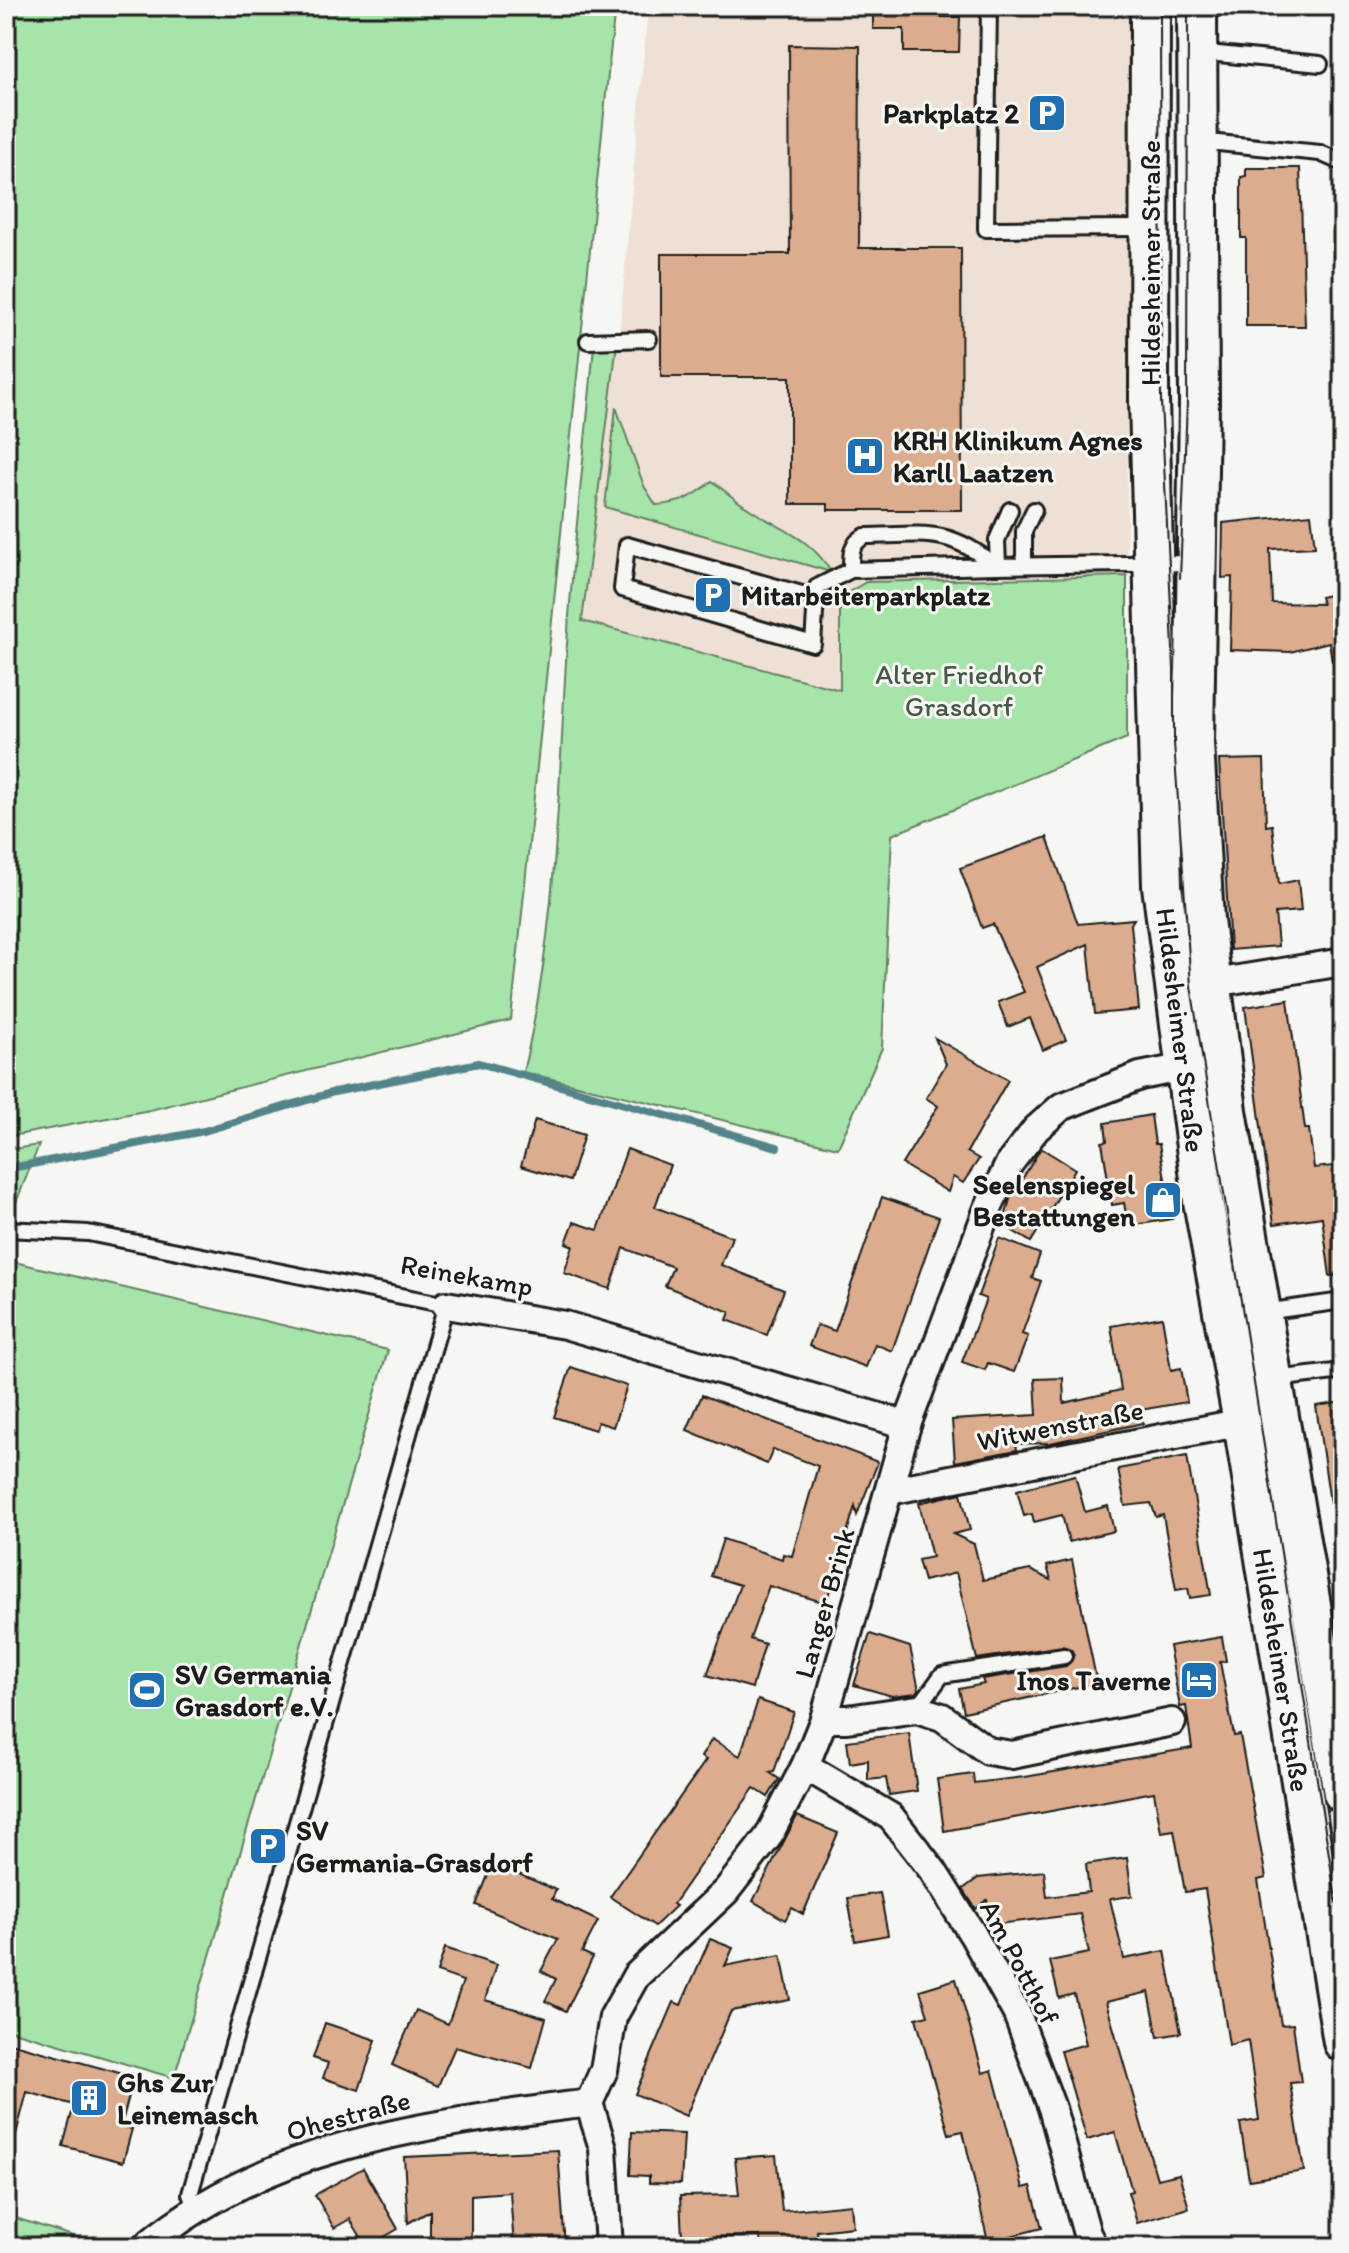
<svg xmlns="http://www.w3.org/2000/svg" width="1349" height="2253" font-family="Itim,sans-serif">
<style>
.built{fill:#eee0d4}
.green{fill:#a7e4aa;stroke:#628063;stroke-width:2}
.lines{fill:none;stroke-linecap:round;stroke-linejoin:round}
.stream{stroke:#53848a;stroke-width:8}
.building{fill:#dbac8d;stroke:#1c1c1c;stroke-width:2}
.lane-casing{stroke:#1c1c1c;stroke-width:20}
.street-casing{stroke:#1c1c1c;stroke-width:32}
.secondary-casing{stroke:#1c1c1c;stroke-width:44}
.lane{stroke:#f6f6f2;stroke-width:14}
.street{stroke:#f6f6f2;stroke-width:26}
.secondary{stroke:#f6f6f2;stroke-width:38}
.tram{stroke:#1c1c1c;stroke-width:2}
.labels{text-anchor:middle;stroke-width:6;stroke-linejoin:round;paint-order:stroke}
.poi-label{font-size:28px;font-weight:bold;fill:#1c1c1c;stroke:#f6f6f2;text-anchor:start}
.street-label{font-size:28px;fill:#1c1c1c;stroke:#f6f6f2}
.park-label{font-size:28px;fill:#465847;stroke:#f6f6f2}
</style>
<rect width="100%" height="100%" fill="#f6f6f2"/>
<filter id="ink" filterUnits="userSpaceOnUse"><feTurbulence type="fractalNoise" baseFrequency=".0125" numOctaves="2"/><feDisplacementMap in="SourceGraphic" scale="16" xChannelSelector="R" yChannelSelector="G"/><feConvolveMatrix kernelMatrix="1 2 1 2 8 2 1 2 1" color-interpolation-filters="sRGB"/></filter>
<g filter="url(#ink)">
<polygon class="built" points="648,6 1128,6 1127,576 866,583 840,598 841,690 583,621 619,337"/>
<g class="green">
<polygon points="6,6 615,6 511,1020 150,1110 6,1137"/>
<path d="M617,344L582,621L840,690V597L866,582L1127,576V738L892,835L882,1048L838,1148L523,1072C556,937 558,799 566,661C572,555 585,450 594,345Z"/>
<path d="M616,407L644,486L656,505C680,504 694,497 712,481C724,490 735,500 748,508C779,529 812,538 831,572L605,507Z"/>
<polygon points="39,1145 13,1210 6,1210 6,1150"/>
<polygon points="6,1260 388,1350 174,2078 6,2029"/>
<polygon points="6,2215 108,2247 6,2247"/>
</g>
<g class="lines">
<polyline class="stream" points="6,1169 204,1131 334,1092 479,1063 777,1147"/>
</g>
<g class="building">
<polygon points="873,6 939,6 939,17 960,17 959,52 904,52 904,29 873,29"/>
<polygon points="789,45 860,46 859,248 961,248 962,510 828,510 828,504 790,504 790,377 661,377 661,254 790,254"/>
<polygon points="1246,168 1300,168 1305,326 1246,326 1246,238 1241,238 1241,177 1246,176"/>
<polygon points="1311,514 1315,547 1270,549 1272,603 1322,604 1320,597 1343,592 1343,660 1332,661 1329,642 1290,652 1230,650 1232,577 1222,578 1223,523"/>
<polygon points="1264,759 1266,826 1272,825 1279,884 1298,880 1301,911 1275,913 1278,946 1230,950 1219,760"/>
<polygon points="1047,837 1078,924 1134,919 1131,924 1139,1010 1095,1014 1088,944 1037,967 1066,1040 1043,1050 1030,1018 1008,1027 998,1002 1024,992 993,924 982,928 960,868"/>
<polygon points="1288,1000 1305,1129 1309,1129 1314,1168 1343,1165 1343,1275 1330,1276 1322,1217 1274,1224 1245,1007"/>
<polygon points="935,1038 1008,1080 967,1152 979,1159 963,1183 953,1177 948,1192 902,1164 938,1106 926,1098 946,1064"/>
<polygon points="1151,1115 1155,1144 1159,1144 1172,1219 1128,1226 1124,1203 1112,1205 1102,1142 1107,1141 1105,1123"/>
<polygon points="535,1120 584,1135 570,1181 521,1166"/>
<polygon points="1041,1148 1075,1169 1031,1242 1003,1225 1010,1199"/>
<polygon points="627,1149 670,1165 655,1207 732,1237 721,1265 784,1290 767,1335 727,1320 730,1312 665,1286 673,1267 624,1248 610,1289 564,1273 573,1246 566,1243 574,1222 598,1230"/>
<polygon points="882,1197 939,1217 892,1351 875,1344 866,1367 809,1346 817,1325 835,1331"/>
<polygon points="999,1238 1040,1254 1032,1278 1041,1281 1022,1334 1028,1336 1014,1372 988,1363 985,1370 962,1362 986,1299 978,1296"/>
<polygon points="1162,1317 1171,1370 1181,1368 1187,1402 1140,1410 1143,1423 1050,1443 1016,1444 1017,1450 955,1462 952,1420 1037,1415 1035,1379 1063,1378 1064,1403 1121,1390 1111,1326"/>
<polygon points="571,1367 627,1386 613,1427 598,1422 595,1430 554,1417"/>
<polygon points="702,1395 878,1462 857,1515 855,1506 826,1603 769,1586 750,1639 765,1644 752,1688 707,1675 740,1585 711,1576 723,1539 782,1559 783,1554 792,1556 818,1466 773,1449 767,1464 687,1430"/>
<polygon points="1343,1402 1343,1502 1330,1503 1316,1406"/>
<polygon points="1187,1456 1211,1595 1190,1598 1188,1588 1176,1590 1163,1515 1156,1517 1151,1503 1125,1506 1118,1469"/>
<polygon points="1075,1475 1085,1512 1108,1506 1114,1531 1069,1542 1062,1515 1034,1522 1032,1514 1024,1516 1017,1490"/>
<polygon points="961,1493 970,1530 953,1534 974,1544 983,1580 1030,1570 1051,1580 1047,1566 1072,1560 1097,1683 964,1712 959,1689 984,1684 982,1679 1066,1666 1074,1655 1071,1649 1062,1646 977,1659 956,1573 924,1581 918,1560 932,1557 919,1503"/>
<polygon points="870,1634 910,1647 919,1690 916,1693 892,1696 854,1685"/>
<polygon points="1222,1637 1226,1661 1220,1662 1234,1736 1240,1735 1266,1878 1258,1880 1281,2025 1293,2024 1301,2082 1290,2083 1304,2171 1249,2180 1240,2123 1259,2120 1248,2040 1229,2045 1205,1889 1185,1892 1174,1830 1161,1832 1154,1792 944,1831 937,1779 973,1774 974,1783 1025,1777 1192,1748 1186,1706 1180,1707 1169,1646"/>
<polygon points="758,1700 794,1712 774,1772 769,1772 779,1779 768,1797 754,1788 673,1904 676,1906 655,1926 610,1897 706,1760 701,1757 712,1739 740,1756"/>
<polygon points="909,1733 917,1791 889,1795 886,1778 868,1780 868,1760 850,1763 847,1741"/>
<polygon points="797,1816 838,1833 803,1914 792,1908 785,1920 753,1901"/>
<polygon points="1127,1858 1132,1896 1110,1899 1124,1959 1165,1951 1181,2033 1158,2037 1149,1992 1106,2002 1157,2179 1179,2174 1189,2208 1137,2223 1128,2192 1132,2191 1115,2132 1087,2140 1061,2051 1086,2044 1074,1994 1059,1998 1050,1961 1089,1953 1080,1914 990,1925 987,1900 976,1909 963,1889 978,1878 1044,1871 1047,1897 1089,1892 1086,1864"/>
<polygon points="493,1863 556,1890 552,1899 598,1921 582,1952 593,1957 566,2011 545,2001 556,1979 541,1971 558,1939 476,1905"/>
<polygon points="880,1893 888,1935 855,1941 848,1898"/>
<polygon points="710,1939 733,1948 725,1966 781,1955 790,2000 731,2011 686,2116 635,2094 674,2002 681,2005"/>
<polygon points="445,1948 496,1965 485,2000 546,2018 532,2068 455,2047 438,2086 392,2065 416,2010 448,2024 463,1981 437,1972"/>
<polygon points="956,1979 983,2073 992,2070 1023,2188 1031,2186 1042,2228 988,2242 963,2131 949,2134 916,2018 928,2015 920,1990"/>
<polygon points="325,2023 376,2040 359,2090 323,2078 328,2063 313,2058"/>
<polygon points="6,2042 134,2077 121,2126 132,2129 123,2162 63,2146 74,2105 27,2092 13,2146 6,2145"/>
<polygon points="632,2132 684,2134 681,2184 649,2183 649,2176 630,2175"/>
<polygon points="558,2150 565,2247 514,2247 510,2192 471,2195 471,2247 430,2247 430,2211 408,2223 404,2157"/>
<polygon points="776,2155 782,2211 851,2204 853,2227 817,2231 819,2247 761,2247 760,2236 682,2238 680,2196 739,2195 735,2158"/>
<polygon points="363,2168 398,2229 367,2247 350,2219 334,2228 315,2195"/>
</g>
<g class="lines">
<defs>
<g id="lane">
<polyline points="989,6 986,229 1149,228"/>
<polyline points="1198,52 1320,64"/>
<polyline points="1198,141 1320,153 1343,163"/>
<polyline points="588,341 649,339"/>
<polyline points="1024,565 1024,531 1034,510"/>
<polyline points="995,566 1194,563"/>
<polyline points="998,566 997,540 1010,510"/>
<path d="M816,598L813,644L622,589L627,545L816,598L817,587L851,570L995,566C948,526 922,535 865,536C850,544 851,553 851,570"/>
<polyline points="6,1229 88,1233 446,1305 190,2194 195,2208"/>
<polyline points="1264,1312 1343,1301"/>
<polyline points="1275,1379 1343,1371"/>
<polyline points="917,1709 942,1675 1064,1656"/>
</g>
<g id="street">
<polyline points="1196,986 1343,962"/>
<polyline points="446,1305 565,1325 907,1425"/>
<polyline points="889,1491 1243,1422"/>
<polyline points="824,1719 847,1719 917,1709 942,1717 988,1751 1012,1755 1172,1722"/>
<polyline points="805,1766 891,1817 933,1871 973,1935 1017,2014 1052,2108 1087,2234 1094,2247"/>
<path d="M145,2247C271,2141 431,2124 589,2103"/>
<polyline points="609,2247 603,2148 589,2103 604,2070 613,2017 636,1976 726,1891 768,1837 805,1766 824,1719 907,1425 988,1208 1009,1164 1036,1129 1061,1107 1140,1076 1201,1064"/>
</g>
<g id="secondary">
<polyline points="1150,6 1149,400 1162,886 1203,1201 1243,1422 1343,2042"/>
<polyline points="1197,6 1199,402 1194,743 1204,920 1227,1111 1343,1793"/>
</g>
</defs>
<use href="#lane" class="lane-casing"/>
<use href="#street" class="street-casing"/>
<use href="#secondary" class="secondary-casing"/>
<use href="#lane" class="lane"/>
<use href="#street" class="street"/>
<use href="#secondary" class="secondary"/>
<g class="tram">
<polyline points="1160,6 1161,401 1174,669 1174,743 1191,986 1343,1943"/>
<polyline points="1180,578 1187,402 1188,6"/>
</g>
</g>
</g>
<defs>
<symbol id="parking-square" viewBox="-11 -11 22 22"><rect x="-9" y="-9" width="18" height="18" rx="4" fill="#1f6fb2" stroke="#f6f6f2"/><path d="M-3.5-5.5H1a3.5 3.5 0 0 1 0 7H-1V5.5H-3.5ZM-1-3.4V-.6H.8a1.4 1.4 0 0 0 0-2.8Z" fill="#fff"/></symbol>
<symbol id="hospital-square" viewBox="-11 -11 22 22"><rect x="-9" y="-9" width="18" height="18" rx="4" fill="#1f6fb2" stroke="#f6f6f2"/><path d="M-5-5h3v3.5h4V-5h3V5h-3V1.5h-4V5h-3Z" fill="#fff"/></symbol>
<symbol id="shop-square" viewBox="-11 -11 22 22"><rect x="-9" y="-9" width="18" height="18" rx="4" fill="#1f6fb2" stroke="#f6f6f2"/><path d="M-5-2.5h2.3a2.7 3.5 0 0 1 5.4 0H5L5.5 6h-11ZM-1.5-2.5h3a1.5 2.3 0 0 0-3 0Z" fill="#fff"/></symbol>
<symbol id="hotel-square" viewBox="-11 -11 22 22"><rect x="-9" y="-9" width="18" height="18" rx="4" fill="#1f6fb2" stroke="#f6f6f2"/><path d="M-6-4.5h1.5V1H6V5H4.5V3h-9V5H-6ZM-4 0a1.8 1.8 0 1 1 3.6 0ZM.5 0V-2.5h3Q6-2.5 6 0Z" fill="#fff"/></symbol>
<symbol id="stadium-square" viewBox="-11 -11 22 22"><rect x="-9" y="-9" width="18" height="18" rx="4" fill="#1f6fb2" stroke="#f6f6f2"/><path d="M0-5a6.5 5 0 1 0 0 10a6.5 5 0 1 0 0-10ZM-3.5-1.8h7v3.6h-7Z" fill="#fff"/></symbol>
<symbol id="building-square" viewBox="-11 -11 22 22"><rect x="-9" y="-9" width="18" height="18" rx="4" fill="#1f6fb2" stroke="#f6f6f2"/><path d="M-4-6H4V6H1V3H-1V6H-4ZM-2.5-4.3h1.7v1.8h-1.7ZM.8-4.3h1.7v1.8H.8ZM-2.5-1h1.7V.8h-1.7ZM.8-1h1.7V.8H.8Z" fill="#fff"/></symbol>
</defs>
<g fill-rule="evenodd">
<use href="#parking-square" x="1025" y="91" width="44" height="44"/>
<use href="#hospital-square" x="843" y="434" width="44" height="44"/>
<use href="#parking-square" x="691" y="573" width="44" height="44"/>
<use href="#shop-square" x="1141" y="1178" width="44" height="44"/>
<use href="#hotel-square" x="1177" y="1658" width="44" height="44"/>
<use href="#stadium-square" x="125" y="1668" width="44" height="44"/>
<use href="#parking-square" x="246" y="1824" width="44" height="44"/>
<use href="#building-square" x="67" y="2076" width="44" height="44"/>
</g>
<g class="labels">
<g class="poi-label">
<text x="1019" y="123" text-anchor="end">Parkplatz 2</text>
<text x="893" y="450">KRH Klinikum Agnes<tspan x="893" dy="32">Karll Laatzen</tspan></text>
<text x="741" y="605">Mitarbeiterparkplatz</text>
<text x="1135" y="1194" text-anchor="end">Seelenspiegel<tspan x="1135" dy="32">Bestattungen</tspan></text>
<text x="175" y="1684">SV Germania<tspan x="175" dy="32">Grasdorf e.V.</tspan></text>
<text x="1171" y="1690" text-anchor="end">Inos Taverne</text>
<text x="296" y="1840">SV<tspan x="296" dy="32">Germania-Grasdorf</tspan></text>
<text x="117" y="2092">Ghs Zur<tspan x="117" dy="32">Leinemasch</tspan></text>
</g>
<g class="street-label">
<text transform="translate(1150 263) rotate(-90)" y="10">Hildesheimer Straße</text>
<text transform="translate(1181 1030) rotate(83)" y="10">Hildesheimer Straße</text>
<text transform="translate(467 1275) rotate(10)" y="10">Reinekamp</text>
<text transform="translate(1060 1425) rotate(-11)" y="10">Witwenstraße</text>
<text transform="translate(824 1603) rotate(-74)" y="10">Langer Brink</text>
<text transform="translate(1282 1670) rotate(81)" y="10">Hildesheimer Straße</text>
<text transform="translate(1020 1962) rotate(62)" y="10">Am Potthof</text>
<text transform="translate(348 2115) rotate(-15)" y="10">Ohestraße</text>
</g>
<g class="park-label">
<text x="959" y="684">Alter Friedhof<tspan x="959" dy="32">Grasdorf</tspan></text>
</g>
</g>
<rect width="1349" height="2253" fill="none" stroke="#f6f6f2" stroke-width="32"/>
<rect x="16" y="16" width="1317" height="2221" fill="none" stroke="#1c1c1c" stroke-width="3" filter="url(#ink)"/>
</svg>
